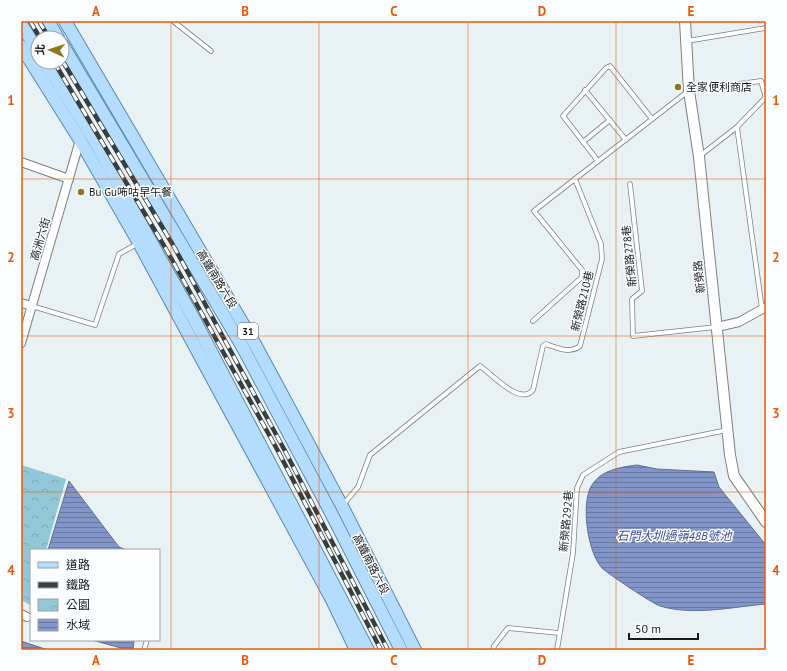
<svg xmlns="http://www.w3.org/2000/svg" width="787" height="671" font-family="'PT Sans','Noto Sans TC',sans-serif">
<style>
.park{fill:url(#park-crowns)}
.water{fill:url(#water-rules);stroke:#627095}
.lines{fill:none;stroke-linecap:round;stroke-linejoin:round}
.service-casing{stroke:#788284;stroke-width:5.5}
.minor-casing{stroke:#788284;stroke-width:10}
.tertiary-casing{stroke:#788284;stroke-width:12}
.primary-casing{stroke:#5b89ad;stroke-width:14}
.service{stroke:#fff;stroke-width:4}
.minor{stroke:#fff;stroke-width:8}
.tertiary{stroke:#fff;stroke-width:10}
.primary{stroke:#b3dcfd;stroke-width:12}
.rail-casing{stroke:#383d3e;stroke-width:4.5}
.rail{stroke:#fbfdfe;stroke-width:3;stroke-dasharray:9;stroke-linecap:butt}
.grid{fill:none;stroke:#e8590c;stroke-width:1;stroke-opacity:0.55}
.poi-dot{fill:#8c781d;stroke:#fbfdfe;stroke-width:1.5}
.labels{text-anchor:middle;stroke-width:3;stroke-linejoin:round;paint-order:stroke}
.shield{fill:#fbfdfe;stroke:#5b5f60;stroke-width:1}
.shield-label{font-size:10px;font-weight:bold;fill:#171b1c}
.poi-label{font-size:11px;fill:#171b1c;stroke:#fbfdfe;text-anchor:start}
.street-label{font-size:11px;fill:#171b1c;stroke:#fbfdfe}
.water-label{font-size:12px;font-style:italic;fill:#3a4f91;stroke:#fbfdfe}
.neatline{fill:none;stroke:#e8590c;stroke-width:1.5}
.grid-label{font-size:13px;text-anchor:middle;font-weight:bold;fill:#e8590c}
</style>
<defs>
<pattern id="park-crowns" width="20" height="18" patternUnits="userSpaceOnUse"><rect width="20" height="18" fill="#91c7d7"/><path d="M2 6a3 3 0 1 1 6 0M12 15a3 3 0 1 1 6 0" fill="none" stroke="#7caab8"/></pattern>
<pattern id="water-rules" width="6" height="5" patternUnits="userSpaceOnUse"><rect width="6" height="5" fill="#8295c9"/><path d="M0 2.5h6" fill="none" stroke="#6979a2"/></pattern>
</defs>
<rect width="100%" height="100%" fill="#e8f2f5"/>
<polygon class="park" points="21,465 66,479 46,550 31,550 30,605 21,600"/>
<g class="water">
<path d="M637,465L657,469L714,472L719,487L766,545V604C732,607 693,616 660,606C653,604 610,575 603,569C588,555 580,503 592,485C601,470 621,467 637,465Z"/>
<polygon points="69,481 119,547 127,550 48,550"/>
<polygon points="92,640 134,640 133,650 128,650"/>
<polygon points="21,641 48,650 21,650"/>
</g>
<g class="lines">
<defs>
<g id="service">
<polyline points="173,21 211,51"/>
<polyline points="687,41 766,28"/>
<polyline points="724,86 761,81 766,98"/>
<polyline points="585,90 626,140"/>
<polyline points="737,127 762,309"/>
<polyline points="583,142 610,120"/>
<polyline points="701,155 737,127 766,97"/>
<polyline points="598,161 563,116 606,68 610,66 652,119"/>
<polyline points="630,184 642,291 632,299 633,336 716,327"/>
<polyline points="32,306 95,325 119,254 137,244"/>
<polyline points="533,321 582,277 582,270 534,211 575,179"/>
<path d="M343,505L358,487L370,455L480,366C493,375 520,406 533,390L543,346L546,344C557,348 570,354 580,346L602,259L601,244L575,179L687,92"/>
<polyline points="144,650 147,640"/>
<polyline points="493,650 494,646 508,628 559,633"/>
<polyline points="557,650 573,553 577,488 583,475 619,452 727,430"/>
</g>
<g id="minor">
<polyline points="21,162 69,179"/>
<polyline points="21,303 32,306"/>
<polyline points="717,327 739,322 766,307"/>
<polyline points="21,343 80,140"/>
<polyline points="21,614 27,617"/>
</g>
<polyline id="tertiary" points="685,21 689,91 699,157 730,455 734,476 766,522"/>
<g id="primary">
<polyline points="48,21 58,38"/>
<polyline points="65,21 256,346 342,506 415,650"/>
<polyline points="21,24 38,51"/>
<polyline points="62,44 242,346 329,509 401,650"/>
<polyline points="21,46 80,140 139,243 332,600 356,650"/>
<polyline points="45,62 93,138 194,319 368,650"/>
</g>
</defs>
<use href="#service" class="service-casing"/>
<use href="#minor" class="minor-casing"/>
<use href="#tertiary" class="tertiary-casing"/>
<use href="#primary" class="primary-casing"/>
<use href="#service" class="service"/>
<use href="#minor" class="minor"/>
<use href="#tertiary" class="tertiary"/>
<use href="#primary" class="primary"/>
<defs>
<g id="rail">
<polyline points="30,21 40,38"/>
<polyline points="39,21 49,38"/>
<polyline points="62,60 173,245 284,449 388,650"/>
<polyline points="54,62 166,249 278,451 381,650"/>
</g>
</defs>
<use href="#rail" class="rail-casing"/>
<use href="#rail" class="rail"/>
</g>
<path class="grid" d="M171,21V650M319,21V650M468,21V650M616,21V650M21,179H766M21,336H766M21,492H766"/>
<g class="poi-dot">
<circle cx="678" cy="87" r="4"/>
<circle cx="81" cy="192" r="4"/>
</g>
<g class="labels">
<rect class="shield" x="238" y="323" width="20" height="16" rx="3"/>
<g class="shield-label">
<text x="248" y="335">31</text>
</g>
<g class="poi-label">
<text x="686" y="91">全家便利商店</text>
<text x="89" y="196">Bu Gu咘咕早午餐</text>
</g>
<g class="street-label">
<text transform="translate(40 239) rotate(-74)" y="4">高洲六街</text>
<text transform="translate(629 256) rotate(-96)" y="4">新榮路278巷</text>
<text transform="translate(699 277) rotate(-96)" y="4">新榮路</text>
<text transform="translate(217 279) rotate(59)" y="4">高鐵南路六段</text>
<text transform="translate(582 301) rotate(-76)" y="4">新榮路210巷</text>
<text transform="translate(566 521) rotate(-85)" y="4">新榮路292巷</text>
<text transform="translate(371 564) rotate(63)" y="4">高鐵南路六段</text>
</g>
<g class="water-label">
<text x="674" y="540">石門大圳過嶺48B號池</text>
</g>
</g>
<rect width="787" height="671" fill="none" stroke="#fbfdfe" stroke-width="44"/>
<rect x="30" y="549" width="130" height="92" fill="#fbfdfe" stroke="#a0a3a4"/>
<rect x="38" y="562" width="20" height="6" fill="#b3dcfd" stroke="#a0a3a4"/>
<text x="66" y="569" font-size="12" fill="#171b1c">道路</text>
<rect x="38" y="582" width="20" height="6" fill="#383d3e" stroke="#a0a3a4"/>
<text x="66" y="589" font-size="12" fill="#171b1c">鐵路</text>
<rect x="38" y="599" width="20" height="12" fill="url(#park-crowns)" stroke="#a0a3a4"/>
<text x="66" y="609" font-size="12" fill="#171b1c">公園</text>
<rect x="38" y="619" width="20" height="12" fill="url(#water-rules)" stroke="#a0a3a4"/>
<text x="66" y="629" font-size="12" fill="#171b1c">水域</text>
<g transform="translate(50 50) rotate(273)"><circle r="19" fill="#fbfdfe" stroke="#a0a3a4"/>
<path d="M0-3L7 15L0 10L-7 15Z" fill="#8c781d"/>
<text y="-6" font-size="11" font-weight="bold" text-anchor="middle" fill="#171b1c">北</text>
</g>
<path d="M629 633v6h69v-6" fill="none" stroke="#171b1c" stroke-width="2"/>
<text x="635" y="633" font-size="12" fill="#171b1c" stroke="#fbfdfe" stroke-width="3" paint-order="stroke">50 m</text>
<rect x="22" y="22" width="743" height="627" class="neatline"/>
<g class="grid-label">
<text x="96" y="16">A</text>
<text x="245" y="16">B</text>
<text x="394" y="16">C</text>
<text x="542" y="16">D</text>
<text x="691" y="16">E</text>
<text x="11" y="105">1</text>
<text x="776" y="105">1</text>
<text x="11" y="262">2</text>
<text x="776" y="262">2</text>
<text x="11" y="418">3</text>
<text x="776" y="418">3</text>
<text x="11" y="575">4</text>
<text x="776" y="575">4</text>
<text x="96" y="665">A</text>
<text x="245" y="665">B</text>
<text x="394" y="665">C</text>
<text x="542" y="665">D</text>
<text x="691" y="665">E</text>
</g>
</svg>
